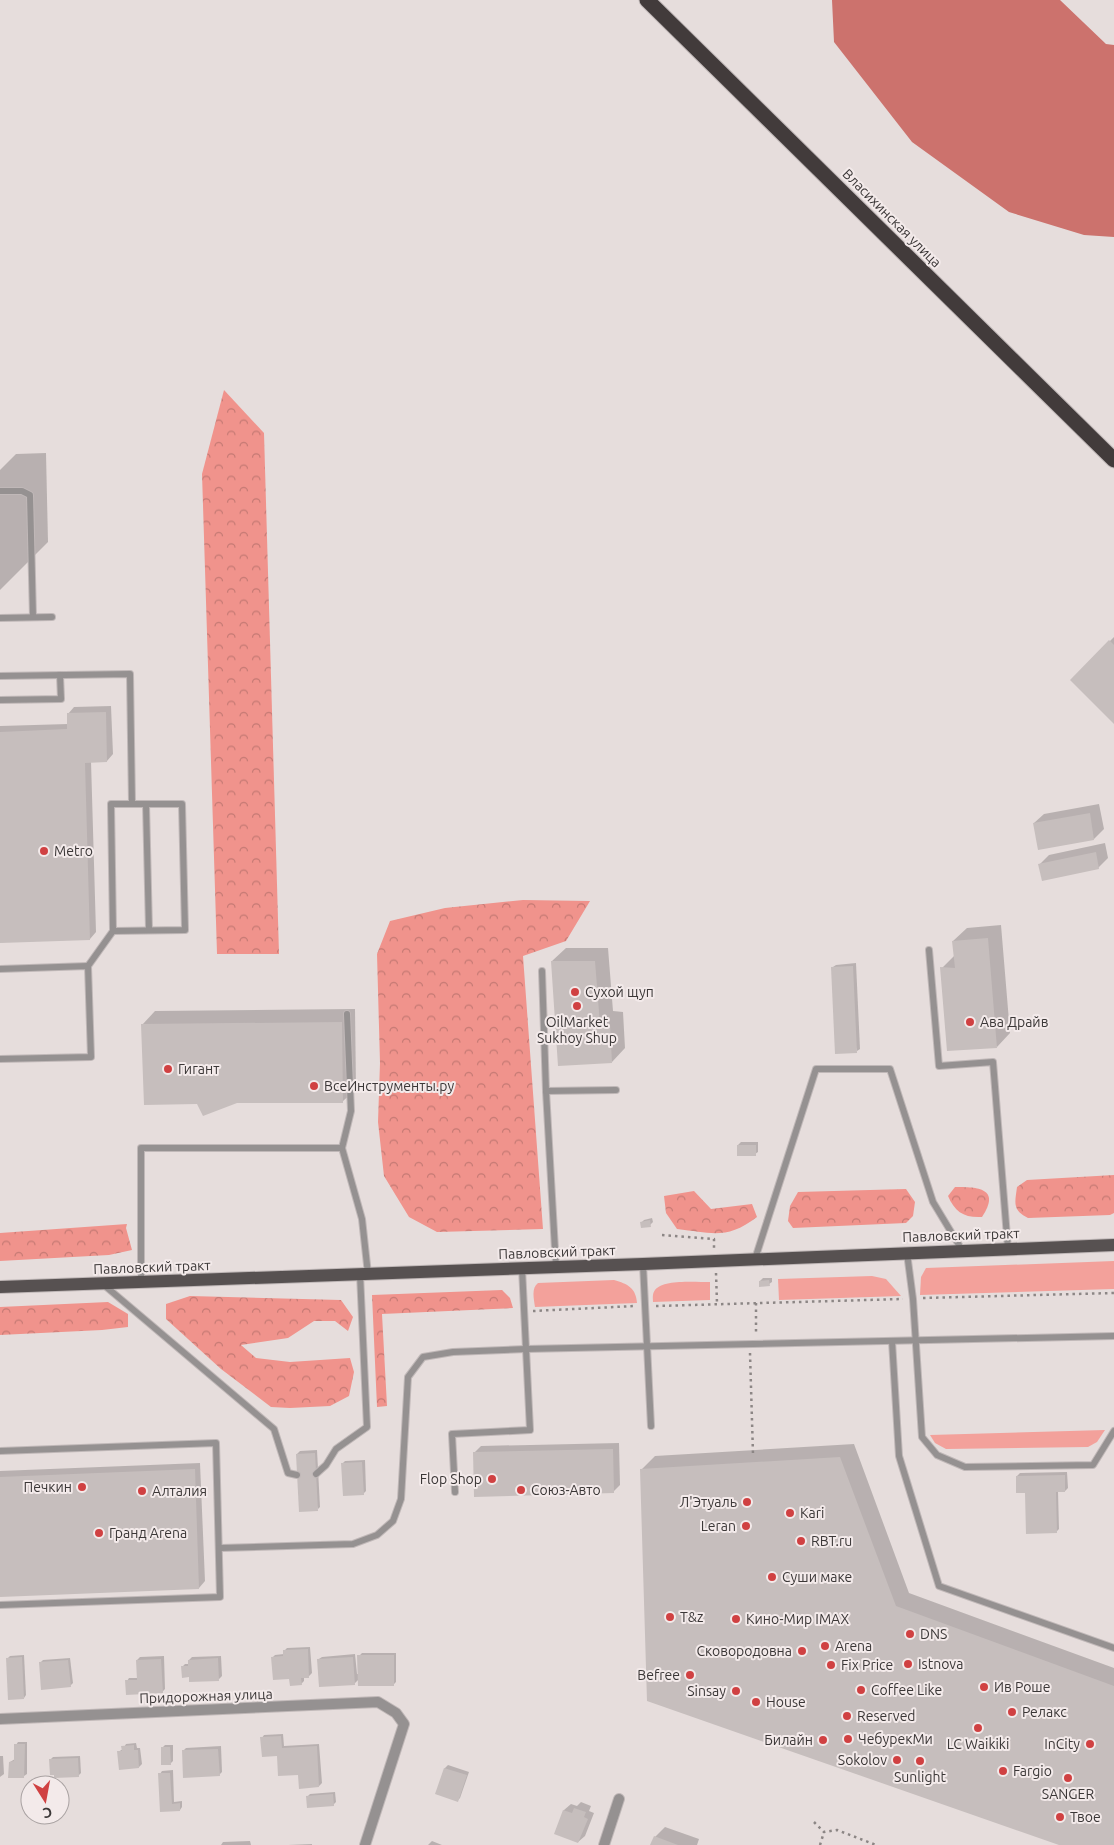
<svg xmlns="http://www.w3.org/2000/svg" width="1114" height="1845" font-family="Ubuntu,sans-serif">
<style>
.green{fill:#f3a19b}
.forest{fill:url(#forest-crowns)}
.water{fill:#cc726d}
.shadow{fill:#0003}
.building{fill:#c6bebd}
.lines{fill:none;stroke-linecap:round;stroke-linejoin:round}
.lane-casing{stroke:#c0b8b8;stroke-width:8}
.street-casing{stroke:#c0b8b8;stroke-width:12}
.primary-casing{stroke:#c0b8b8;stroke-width:14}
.highway-casing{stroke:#c0b8b8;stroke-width:17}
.path{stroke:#8c8685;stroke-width:2.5;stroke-dasharray:2.5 4;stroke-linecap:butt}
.lane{stroke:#959191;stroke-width:6}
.street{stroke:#959191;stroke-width:10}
.primary{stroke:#575151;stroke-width:12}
.highway{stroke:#423b3b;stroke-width:15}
.poi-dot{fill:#d04142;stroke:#f3eaea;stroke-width:2}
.labels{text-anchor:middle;stroke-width:4;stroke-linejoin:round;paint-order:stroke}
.street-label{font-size:14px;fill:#3b3737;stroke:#f3eaea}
.poi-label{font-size:14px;fill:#3b3737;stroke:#f3eaea;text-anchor:start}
</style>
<defs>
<pattern id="forest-crowns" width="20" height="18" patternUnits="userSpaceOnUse" patternTransform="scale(1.25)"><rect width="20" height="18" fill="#f0938c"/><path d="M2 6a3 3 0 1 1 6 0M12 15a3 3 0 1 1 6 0" fill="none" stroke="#c47973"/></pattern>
</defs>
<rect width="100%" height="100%" fill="#e6dddc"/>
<g class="green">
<polygon points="1114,1261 1114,1289 920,1295 921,1277 926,1268"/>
<polygon points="872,1276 886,1279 901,1296 779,1300 778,1279"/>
<path d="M614,1280C628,1284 636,1288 637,1303L535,1307C534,1299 531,1288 538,1283Z"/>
<path d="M710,1282V1300L653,1302C653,1298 652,1294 655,1290C663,1279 696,1282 710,1282Z"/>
<polygon points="1105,1430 1097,1442 1088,1447 946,1449 935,1443 930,1435"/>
</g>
<g class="forest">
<polygon points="224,390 264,433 279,954 217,954 202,474"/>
<polygon points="523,900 590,901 566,941 523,956 543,1229 437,1232 409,1217 384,1176 378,1122 380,1063 377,954 390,921 445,908"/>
<path d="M1114,1175V1213L1110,1215L1028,1218C1012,1210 1015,1203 1017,1187L1027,1180Z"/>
<path d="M955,1187C978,1187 1001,1188 982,1217C964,1218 955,1212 948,1196Z"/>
<polygon points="906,1189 915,1202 913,1216 906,1223 793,1228 788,1221 790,1206 798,1192"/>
<path d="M694,1191L711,1209L752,1204L757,1217C727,1240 712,1233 677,1229L666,1213L664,1196Z"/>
<polygon points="127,1224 126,1228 132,1250 109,1255 0,1261 0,1233"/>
<polygon points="502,1290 510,1298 513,1308 382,1314 387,1406 377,1407 372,1295"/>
<polygon points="190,1296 341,1300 353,1317 348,1331 335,1321 314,1321 288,1338 241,1345 256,1358 290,1362 350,1358 354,1372 349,1396 330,1406 290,1408 271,1407 221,1369 166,1319 166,1304"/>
<polygon points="108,1302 128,1314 128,1327 102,1330 0,1335 0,1307"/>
</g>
<polygon class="water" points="832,0 1060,0 1106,44 1114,45 1114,237 1084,235 1009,212 912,142 834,42"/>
<g class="shadow">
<polygon points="46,453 48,542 0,590 0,470 16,454"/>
<polygon points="1114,637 1114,723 1071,680"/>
<polygon points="111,706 113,754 107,761 91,761 96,932 90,939 0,942 0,726 68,724 68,714 74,707"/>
<polygon points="1099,804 1104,829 1094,839 1034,823 1044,814"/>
<polygon points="1105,843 1108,858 1098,868 1040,864 1049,855"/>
<polygon points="1001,925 1010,1033 997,1047 942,968 955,955 953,941 967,928"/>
<polygon points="566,948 608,948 613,1011 623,1012 625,1048 612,1062 552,961"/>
<polygon points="856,963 860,1049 857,1051 833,967 836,965"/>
<polygon points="355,1009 356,1089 342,1102 198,1103 142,1025 155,1011"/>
<polygon points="741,1142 758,1142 758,1152 755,1154 738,1145"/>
<polygon points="652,1218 653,1222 650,1225 641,1223 644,1220"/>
<polygon points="763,1278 772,1278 772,1282 769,1284 760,1281"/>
<polygon points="619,1443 620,1485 614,1491 474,1453 481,1446"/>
<polygon points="854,1444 909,1593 1114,1668 1114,1845 1063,1845 641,1470 655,1456"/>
<polygon points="317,1450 320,1507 318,1509 297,1454 300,1451"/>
<polygon points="365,1460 366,1491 363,1494 343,1463 345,1461"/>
<polygon points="200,1463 205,1581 199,1588 0,1596 0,1471"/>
<polygon points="1067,1472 1068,1488 1065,1491 1058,1491 1059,1529 1056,1532 1017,1476 1020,1473"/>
<polygon points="310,1647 312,1673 309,1676 304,1677 304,1681 301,1684 290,1677 273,1657 275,1655 284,1654 284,1651 287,1648"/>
<polygon points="362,1653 396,1653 396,1682 393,1685 359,1679 354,1684 319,1659 322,1657 355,1654 357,1674 359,1674 359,1656"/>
<polygon points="24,1655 26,1695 24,1698 7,1659 10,1656"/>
<polygon points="164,1656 165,1689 162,1692 127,1681 129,1678 138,1678 137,1660 140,1657"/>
<polygon points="221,1656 222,1676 219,1679 190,1676 182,1667 185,1664 189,1664 189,1660 192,1657"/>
<polygon points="70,1658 73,1683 70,1686 40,1663 43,1660"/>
<polygon points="283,1734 284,1746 319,1744 322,1783 319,1786 299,1773 262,1738 264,1735"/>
<polygon points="18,1742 27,1742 27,1774 24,1776 10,1762 15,1759 16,1745"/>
<polygon points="136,1743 137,1748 140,1748 142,1764 139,1767 118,1752 123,1749 126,1744"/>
<polygon points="165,1745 173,1745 173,1761 170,1764 162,1748"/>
<polygon points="221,1746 222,1772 219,1775 183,1751 186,1748"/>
<polygon points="0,1756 3,1756 4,1774 0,1777"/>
<polygon points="80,1756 81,1773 78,1776 50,1760 53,1757"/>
<polygon points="448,1765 469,1772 460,1798 458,1800 437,1794 445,1768"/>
<polygon points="173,1770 174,1802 182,1801 182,1807 180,1810 162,1811 160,1774 162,1771"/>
<polygon points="335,1792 336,1802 333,1805 307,1797 310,1794"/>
<polygon points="581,1802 591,1806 589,1811 594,1813 585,1836 578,1842 555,1833 564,1810 571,1804 577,1806"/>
<polygon points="665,1827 699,1839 697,1845 652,1845 655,1837"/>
<polygon points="250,1841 251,1845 221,1845 223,1842"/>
<polygon points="432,1841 442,1845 428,1845"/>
<polygon points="312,1844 312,1845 288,1845"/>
</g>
<g class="building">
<polygon points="1109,640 1114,645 1114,724 1070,680"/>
<polygon points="106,712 107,762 85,763 90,940 0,943 0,732 67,729 67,713"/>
<polygon points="1090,813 1094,840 1038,850 1033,823"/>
<polygon points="1096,852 1099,869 1042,881 1038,864"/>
<polygon points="988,938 997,1048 947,1051 940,967 955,968 952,941"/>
<polygon points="551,961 595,961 600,1024 610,1024 612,1063 558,1066"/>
<polygon points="853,966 857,1053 835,1054 831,967"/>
<polygon points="342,1022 343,1103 237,1103 203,1116 197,1104 144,1105 141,1024"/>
<rect x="737" y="1145" width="19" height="11"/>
<polygon points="650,1220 651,1227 641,1228 640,1222"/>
<polygon points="769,1280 770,1286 759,1287 759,1281"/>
<polygon points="613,1449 614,1493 474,1497 473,1452"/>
<polygon points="315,1453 318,1511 299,1512 296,1454"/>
<polygon points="840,1457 896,1606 1114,1686 1114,1845 1059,1845 647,1701 640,1469"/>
<polygon points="362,1462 364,1495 343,1496 341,1463"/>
<polygon points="195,1469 199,1589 0,1597 0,1477"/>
<polygon points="1065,1475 1065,1492 1056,1492 1057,1533 1026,1534 1025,1493 1016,1493 1016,1476"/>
<polygon points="308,1649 309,1678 301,1678 302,1685 290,1686 289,1679 273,1680 271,1657 283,1656 283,1650"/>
<polygon points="357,1655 394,1655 394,1686 358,1686"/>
<polygon points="22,1657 24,1699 8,1700 6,1658"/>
<polygon points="353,1657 355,1685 319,1687 317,1659"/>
<polygon points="218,1658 219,1681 189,1682 189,1677 182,1678 181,1666 188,1666 188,1660"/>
<polygon points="161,1659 163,1693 126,1695 125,1680 137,1680 136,1660"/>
<polygon points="68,1660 71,1687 41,1690 39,1662"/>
<polygon points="281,1736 282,1748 317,1746 319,1787 299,1789 298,1775 278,1776 277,1756 262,1757 260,1737"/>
<polygon points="14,1744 25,1744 24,1778 8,1778 9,1762 14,1761"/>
<polygon points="134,1745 134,1750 138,1750 139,1768 119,1770 117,1751 122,1751 121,1746"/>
<polygon points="161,1747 170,1747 171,1765 161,1765"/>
<polygon points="218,1749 220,1776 183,1778 182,1750"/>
<polygon points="78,1758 79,1777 54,1778 54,1775 50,1775 49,1759"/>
<polygon points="444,1768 467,1775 458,1802 435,1794"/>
<polygon points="158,1773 170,1773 172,1804 180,1803 180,1811 160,1812"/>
<polygon points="333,1794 334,1806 307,1808 306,1796"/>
<polygon points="574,1808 586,1812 584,1817 588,1819 578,1843 554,1834 563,1810 572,1813"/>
<polygon points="654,1836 678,1845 650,1845"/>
</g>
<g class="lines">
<defs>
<g id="lane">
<polyline points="0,491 22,491 30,495 33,617"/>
<polyline points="0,618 52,617"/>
<polyline points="0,676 130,674 132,804"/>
<polyline points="0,700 61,699 60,675"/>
<polyline points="146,804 149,930"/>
<polyline points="929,950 939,1066 993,1062 1008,1249"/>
<polyline points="88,966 113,931 185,930 182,804 111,804 113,931"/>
<polyline points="0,969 88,966 91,1057 0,1059"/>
<polyline points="542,971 546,1091 556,1267"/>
<polyline points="347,1014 351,1111 342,1148 362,1219 368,1274"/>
<polyline points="546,1091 616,1090"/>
<polyline points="907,1253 913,1299 922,1437 937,1455 965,1467 1093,1465 1114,1431"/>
<polyline points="755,1259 816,1069 890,1069 933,1202 962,1250"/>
<polyline points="643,1264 651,1426"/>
<polyline points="141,1282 141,1148 342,1148"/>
<polyline points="104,1285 274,1429 288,1473 297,1475"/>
<polyline points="892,1341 899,1456 939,1586 1114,1648"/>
<polyline points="0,1451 216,1443 220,1597 0,1605"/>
<polyline points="316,1474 326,1465 336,1449 367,1427 360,1274"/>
<polyline points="455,1492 452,1434 530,1430 522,1268"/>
<polyline points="220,1548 353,1544 377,1535 393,1521 401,1499 408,1377 423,1357 453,1352 526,1349 1114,1336"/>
</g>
<g id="street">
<polyline points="0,1719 378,1702 396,1713 404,1724 365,1845"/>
<polyline points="604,1845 619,1799"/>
</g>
<polyline id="primary" points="0,1287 643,1264 1114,1245"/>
<polyline id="highway" points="647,0 1114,460"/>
</defs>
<use href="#lane" class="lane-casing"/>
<use href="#street" class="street-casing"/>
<use href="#primary" class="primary-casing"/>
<use href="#highway" class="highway-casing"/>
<g class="path">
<polyline points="662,1235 714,1239 714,1248"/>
<polyline points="716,1273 717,1303"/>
<polyline points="923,1298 1114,1293"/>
<polyline points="756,1303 756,1334"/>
<polyline points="656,1306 903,1299"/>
<polyline points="533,1311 635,1306"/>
<polyline points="750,1353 753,1454"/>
<polyline points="814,1822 824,1832 837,1830 876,1845"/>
<polyline points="820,1845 824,1832"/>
</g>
<use href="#lane" class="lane"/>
<use href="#street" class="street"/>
<use href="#primary" class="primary"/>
<use href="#highway" class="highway"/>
</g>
<g class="poi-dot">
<circle cx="44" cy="851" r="5"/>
<circle cx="575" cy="992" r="5"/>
<circle cx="577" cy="1006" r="5"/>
<circle cx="970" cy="1022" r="5"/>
<circle cx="168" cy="1069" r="5"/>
<circle cx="314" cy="1086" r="5"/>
<circle cx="492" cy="1479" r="5"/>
<circle cx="82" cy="1487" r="5"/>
<circle cx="521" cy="1490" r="5"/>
<circle cx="142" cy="1491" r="5"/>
<circle cx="747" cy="1502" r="5"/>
<circle cx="790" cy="1513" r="5"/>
<circle cx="746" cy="1526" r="5"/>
<circle cx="99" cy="1533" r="5"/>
<circle cx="801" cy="1541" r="5"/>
<circle cx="772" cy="1577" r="5"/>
<circle cx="670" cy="1617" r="5"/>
<circle cx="736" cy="1619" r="5"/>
<circle cx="910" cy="1634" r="5"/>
<circle cx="825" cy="1646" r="5"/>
<circle cx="802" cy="1651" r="5"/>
<circle cx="908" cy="1664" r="5"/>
<circle cx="831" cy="1665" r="5"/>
<circle cx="690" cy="1675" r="5"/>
<circle cx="984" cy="1687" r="5"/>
<circle cx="861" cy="1690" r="5"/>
<circle cx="736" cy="1691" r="5"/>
<circle cx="756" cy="1702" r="5"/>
<circle cx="1012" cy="1712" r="5"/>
<circle cx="847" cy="1716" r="5"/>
<circle cx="978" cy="1728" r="5"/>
<circle cx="848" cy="1739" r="5"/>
<circle cx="823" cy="1740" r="5"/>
<circle cx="1090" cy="1744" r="5"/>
<circle cx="897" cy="1760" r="5"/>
<circle cx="920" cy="1761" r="5"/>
<circle cx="1003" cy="1771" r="5"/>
<circle cx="1068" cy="1778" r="5"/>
<circle cx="1060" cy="1817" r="5"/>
</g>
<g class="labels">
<g class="street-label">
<text transform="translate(892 218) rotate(45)" y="5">Власихинская улица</text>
<text transform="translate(961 1235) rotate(-2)" y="5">Павловский тракт</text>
<text transform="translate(557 1252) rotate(-2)" y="5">Павловский тракт</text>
<text transform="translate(152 1267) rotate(-2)" y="5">Павловский тракт</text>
<text transform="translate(206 1696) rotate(-2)" y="5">Придорожная улица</text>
</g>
<g class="poi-label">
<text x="54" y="856">Metro</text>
<text x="585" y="997">Сухой щуп</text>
<text x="577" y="1027" text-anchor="middle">OilMarket<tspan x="577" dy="16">Sukhoy Shup</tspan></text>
<text x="980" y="1027">Ава Драйв</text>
<text x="178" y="1074">Гигант</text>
<text x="324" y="1091">ВсеИнструменты.ру</text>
<text x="482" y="1484" text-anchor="end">Flop Shop</text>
<text x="72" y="1492" text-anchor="end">Печкин</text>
<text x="531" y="1495">Союз-Авто</text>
<text x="152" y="1496">Алталия</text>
<text x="737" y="1507" text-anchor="end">Л'Этуаль</text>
<text x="800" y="1518">Kari</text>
<text x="736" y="1531" text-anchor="end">Leran</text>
<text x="109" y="1538">Гранд Arena</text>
<text x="811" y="1546">RBT.ru</text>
<text x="782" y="1582">Суши маке</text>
<text x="680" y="1622">T&amp;z</text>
<text x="746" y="1624">Кино-Мир IMAX</text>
<text x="920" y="1639">DNS</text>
<text x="835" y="1651">Arena</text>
<text x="792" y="1656" text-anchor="end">Сковородовна</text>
<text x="918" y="1669">Istnova</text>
<text x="841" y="1670">Fix Price</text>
<text x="680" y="1680" text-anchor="end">Befree</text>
<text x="994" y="1692">Ив Роше</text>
<text x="871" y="1695">Coffee Like</text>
<text x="726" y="1696" text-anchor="end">Sinsay</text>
<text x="766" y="1707">House</text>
<text x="1022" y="1717">Релакс</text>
<text x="857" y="1721">Reserved</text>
<text x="858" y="1744">ЧебурекМи</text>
<text x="813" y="1745" text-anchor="end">Билайн</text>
<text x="978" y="1749" text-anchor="middle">LC Waikiki</text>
<text x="1080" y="1749" text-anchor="end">InCity</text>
<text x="887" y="1765" text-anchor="end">Sokolov</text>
<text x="1013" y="1776">Fargio</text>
<text x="920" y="1782" text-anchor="middle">Sunlight</text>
<text x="1068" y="1799" text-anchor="middle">SANGER</text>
<text x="1070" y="1822">Твое</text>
</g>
</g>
<g transform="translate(45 1800) rotate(169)"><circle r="24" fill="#f3eaea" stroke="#a9a2a2"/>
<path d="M0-4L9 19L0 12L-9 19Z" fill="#d04142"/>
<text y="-8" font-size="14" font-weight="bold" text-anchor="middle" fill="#3b3737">С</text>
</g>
</svg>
